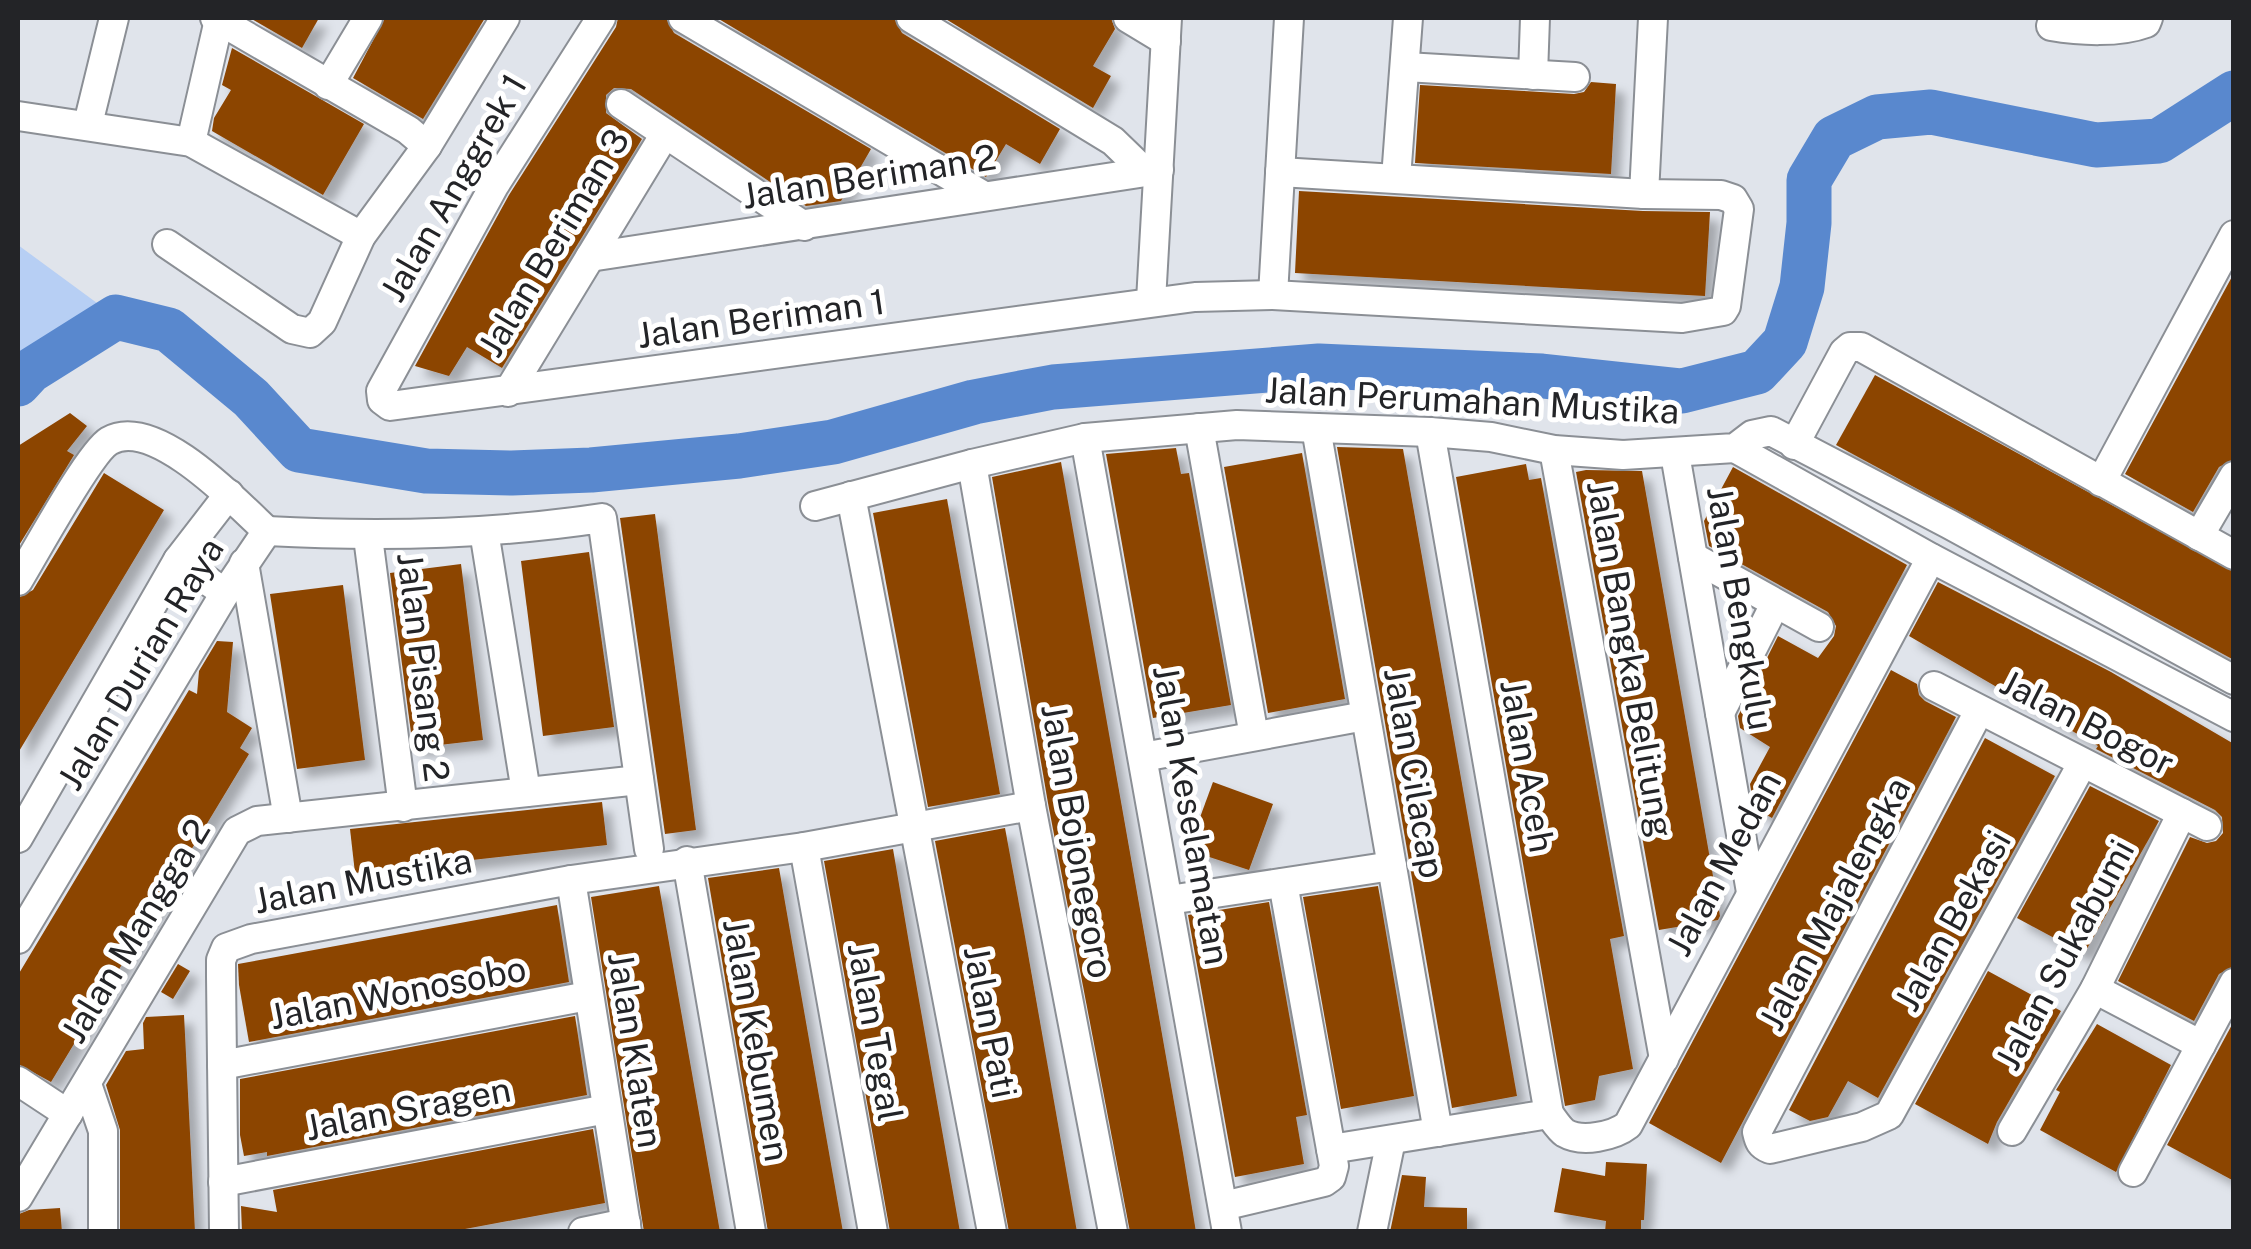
<svg xmlns="http://www.w3.org/2000/svg" width="2251" height="1249" font-family="'Public Sans',sans-serif">
<style>
.green{fill:#b7cff4}
.lines{fill:none;stroke-linecap:round;stroke-linejoin:round}
.river{stroke:#5988ce;stroke-width:45}
.building{fill:#8c4400;filter:url(#shadow)}
.minor-casing{stroke:#8b8f95;stroke-width:32}
.minor{stroke:#fff;stroke-width:28}
.labels{text-anchor:middle;stroke-width:10;stroke-linejoin:round;paint-order:stroke}
.street-label{font-size:35px;fill:#232427;stroke:#fff}
</style>
<defs>
<filter id="shadow"><feDropShadow dx="9" dy="9" stdDeviation="5" flood-color="#0004"/></filter>
</defs>
<rect width="100%" height="100%" fill="#e0e4eb"/>
<polygon class="green" points="18,245 116,317 30,371 18,384"/>
<g class="lines">
<polyline class="river" points="18,384 30,371 116,317 169,330 251,398 299,450 426,471 512,473 591,470 739,456 833,442 974,402 1053,387 1319,366 1542,376 1682,391 1757,372 1785,342 1802,287 1809,223 1809,180 1834,138 1877,117 1931,112 2096,145 2159,141 2234,93"/>
</g>
<g class="building">
<polygon points="250,18 319,18 302,48"/>
<polygon points="385,18 485,18 423,119 353,78"/>
<polygon points="618,18 666,18 674,33 871,149 841,201 806,206 631,89 614,88 606,95 606,113 642,139 502,368 467,347 449,376 415,366 509,195 616,27"/>
<polygon points="717,18 894,18 902,33 1060,129 1040,164 1006,144 986,177"/>
<polygon points="944,18 1111,18 1115,29 1093,66 1111,76 1093,108"/>
<polygon points="232,48 364,124 323,195 212,131 214,118 231,90 222,85"/>
<polygon points="1591,82 1616,84 1611,174 1415,163 1420,85 1574,94 1584,92"/>
<polygon points="1299,191 1643,211 1710,212 1705,296 1295,273"/>
<polygon points="2234,273 2234,459 2219,467 2193,512 2125,474"/>
<polygon points="1875,375 2234,572 2234,660 1836,445"/>
<polygon points="70,413 87,426 67,451 74,455 18,547 18,446"/>
<polygon points="1337,447 1403,449 1517,1096 1452,1108"/>
<polygon points="1176,448 1181,474 1189,473 1231,705 1153,718 1106,454"/>
<polygon points="1302,453 1345,699 1268,713 1224,467"/>
<polygon points="1061,462 1183,1153 1196,1232 1130,1232 1048,803 992,477"/>
<polygon points="1526,464 1529,480 1541,478 1624,936 1610,939 1633,1069 1599,1076 1595,1100 1565,1106 1456,477"/>
<polygon points="1733,467 1907,565 1772,818 1754,808 1750,784 1770,747 1740,728 1738,716 1778,636 1818,658 1834,636 1836,626 1828,612 1709,546 1704,521"/>
<polygon points="1586,470 1642,471 1720,916 1718,920 1659,930 1576,472"/>
<polygon points="104,473 164,510 18,753 18,598 33,590"/>
<polygon points="947,499 1000,794 928,807 873,513"/>
<polygon points="655,514 696,830 665,834 620,518"/>
<polygon points="589,552 614,727 543,736 521,561"/>
<polygon points="461,564 483,740 413,748 390,573"/>
<polygon points="1938,582 2111,672 2234,744 2234,966 2219,974 2194,1021 2118,981 2190,837 2207,843 2216,841 2223,833 2222,817 2215,810 2096,749 2098,746 1909,636"/>
<polygon points="343,585 365,760 297,769 270,594"/>
<polygon points="217,641 233,642 227,712 252,728 240,748 249,754 51,1082 18,1064 18,975 189,690 197,694 199,671"/>
<polygon points="1891,670 1917,684 1919,695 1925,701 1956,717 1721,1163 1649,1123"/>
<polygon points="1985,738 2055,776 1878,1098 1848,1081 1828,1117 1810,1121 1789,1110"/>
<polygon points="1213,782 1273,804 1249,870 1188,850"/>
<polygon points="2090,786 2159,821 2084,954 2017,918"/>
<polygon points="602,802 607,845 355,873 350,829"/>
<polygon points="1005,828 1024,931 1077,1232 1009,1232 935,841"/>
<polygon points="893,849 910,949 960,1232 890,1232 824,861"/>
<polygon points="779,868 810,1045 843,1232 768,1232 708,878"/>
<polygon points="659,886 675,977 720,1232 644,1232 591,897"/>
<polygon points="1378,886 1414,1096 1341,1109 1303,897"/>
<polygon points="1269,902 1307,1115 1296,1117 1304,1164 1235,1177 1188,915"/>
<polygon points="557,905 569,982 249,1042 239,985 238,964"/>
<polygon points="178,964 190,971 173,999 161,992"/>
<polygon points="1988,971 2061,1011 1997,1122 1988,1144 1915,1104"/>
<polygon points="184,1015 195,1232 120,1232 120,1130 106,1085 126,1051 144,1049 143,1023 146,1017"/>
<polygon points="575,1016 587,1095 267,1156 267,1152 244,1156 240,1135 240,1079"/>
<polygon points="2234,1021 2234,1181 2167,1145"/>
<polygon points="2097,1024 2171,1065 2116,1172 2040,1130 2060,1092 2056,1090"/>
<polygon points="593,1129 605,1203 449,1232 242,1232 241,1206 277,1212 273,1190"/>
<polygon points="1606,1162 1647,1164 1644,1220 1641,1220 1641,1232 1605,1232 1606,1221 1554,1212 1562,1168 1605,1176"/>
<polygon points="1402,1175 1426,1177 1424,1207 1467,1208 1467,1232 1390,1232"/>
<polygon points="60,1208 62,1232 20,1232 19,1214 29,1210"/>
</g>
<g class="lines">
<defs>
<g id="minor">
<polyline points="215,18 408,130 427,146"/>
<polyline points="601,18 494,186 381,391 382,400 390,406 1195,297 1273,295 1682,318 1723,311 1726,306 1739,209 1733,199 1721,195 1644,194 1280,172"/>
<polyline points="683,18 984,196"/>
<polyline points="911,18 1113,141 1143,170"/>
<polyline points="1128,18 1166,41"/>
<path d="M2051,26C2080,31 2119,33 2146,23L2148,18"/>
<polyline points="1406,67 1575,77"/>
<polyline points="1533,75 1535,18"/>
<polyline points="328,85 368,18"/>
<polyline points="621,104 804,226"/>
<polyline points="18,116 191,142 361,236"/>
<polyline points="88,124 114,18"/>
<polyline points="191,142 219,20"/>
<polyline points="1396,178 1408,18"/>
<polyline points="1644,194 1653,18"/>
<polyline points="167,244 292,329 310,333 322,322 361,236 427,146 505,18"/>
<polyline points="590,257 1159,170"/>
<polyline points="1273,295 1289,18"/>
<polyline points="1151,301 1167,18"/>
<polyline points="508,392 665,134"/>
<polyline points="1199,428 1254,736"/>
<polyline points="1316,428 1438,1132"/>
<polyline points="1430,432 1549,1114"/>
<polyline points="1085,438 1227,1232"/>
<polyline points="1794,445 1844,352 1850,347 1861,347 2234,555"/>
<polyline points="1735,448 1931,558 2234,717"/>
<polyline points="1554,450 1664,1059"/>
<polyline points="1675,454 1751,892"/>
<polyline points="972,464 1031,806 1113,1232"/>
<polyline points="2101,482 2234,235"/>
<polyline points="851,496 992,1232"/>
<polyline points="815,506 972,464 1085,438 1237,425 1430,432 1491,437 1554,450 1623,455 1735,448 1752,435 1771,431 1949,524 2234,680"/>
<path d="M267,531C379,537 491,535 602,518L649,849"/>
<polyline points="484,531 526,792"/>
<polyline points="2199,536 2234,476"/>
<polyline points="368,537 403,807"/>
<polyline points="1693,557 1819,627"/>
<polyline points="178,560 225,593"/>
<polyline points="244,563 288,818"/>
<path d="M18,581C34,555 89,453 109,441C154,415 236,502 267,531"/>
<polyline points="1934,686 2207,826"/>
<path d="M1979,711L1757,1132C1759,1141 1760,1145 1770,1149L1862,1127L1889,1115L2082,764"/>
<polyline points="1720,713 1775,604"/>
<polyline points="1143,757 1365,716"/>
<polyline points="18,838 178,560 229,494"/>
<polyline points="804,847 873,1232"/>
<polyline points="687,861 751,1232"/>
<polyline points="571,880 627,1232"/>
<polyline points="1169,900 1392,866"/>
<polyline points="18,939 225,593 267,531"/>
<polyline points="2095,989 2201,1045"/>
<polyline points="222,1065 588,996"/>
<polyline points="18,1081 68,1114"/>
<polyline points="87,1084 103,1131 103,1232"/>
<path d="M1549,1114C1553,1119 1559,1129 1565,1133C1582,1143 1614,1136 1628,1125L1931,558"/>
<polyline points="2012,1131 2095,989 2182,813"/>
<polyline points="1331,1149 1549,1114"/>
<polyline points="2133,1172 2234,983"/>
<polyline points="223,1182 607,1109"/>
<polyline points="18,1197 237,831 257,821 639,780"/>
<polyline points="1223,1206 1324,1182 1331,1177 1334,1166 1283,883"/>
<polyline points="224,1232 221,976 221,960 226,948 251,939 571,880 804,847 1031,806"/>
<polyline points="583,1232 626,1223"/>
<polyline points="1372,1232 1391,1140"/>
</g>
</defs>
<use href="#minor" class="minor-casing"/>
<use href="#minor" class="minor"/>
</g>
<g class="labels">
<g class="street-label">
<text transform="translate(869 177) rotate(-9)" y="12">Jalan Beriman 2</text>
<text transform="translate(454 188) rotate(-60)" y="12">Jalan Anggrek 1</text>
<text transform="translate(554 243) rotate(-59)" y="12">Jalan Beriman 3</text>
<text transform="translate(761 319) rotate(-8)" y="12">Jalan Beriman 1</text>
<text transform="translate(1472 401) rotate(3)" y="12">Jalan Perumahan Mustika</text>
<text transform="translate(1740 608) rotate(80)" y="12">Jalan Bengkulu</text>
<text transform="translate(1630 659) rotate(80)" y="12">Jalan Bangka Belitung</text>
<text transform="translate(141 664) rotate(-59)" y="12">Jalan Durian Raya</text>
<text transform="translate(423 667) rotate(83)" y="12">Jalan Pisang 2</text>
<text transform="translate(2087 723) rotate(27)" y="12">Jalan Bogor</text>
<text transform="translate(1527 766) rotate(80)" y="12">Jalan Aceh</text>
<text transform="translate(1414 773) rotate(80)" y="12">Jalan Cilacap</text>
<text transform="translate(1191 815) rotate(80)" y="12">Jalan Keselamatan</text>
<text transform="translate(1077 841) rotate(80)" y="12">Jalan Bojonegoro</text>
<text transform="translate(1724 864) rotate(-62)" y="12">Jalan Medan</text>
<text transform="translate(363 881) rotate(-11)" y="12">Jalan Mustika</text>
<text transform="translate(1835 904) rotate(-62)" y="12">Jalan Majalengka</text>
<text transform="translate(1953 921) rotate(-61)" y="12">Jalan Bekasi</text>
<text transform="translate(136 931) rotate(-59)" y="12">Jalan Mangga 2</text>
<text transform="translate(2065 955) rotate(-62)" y="12">Jalan Sukabumi</text>
<text transform="translate(398 993) rotate(-11)" y="12">Jalan Wonosobo</text>
<text transform="translate(990 1022) rotate(79)" y="12">Jalan Pati</text>
<text transform="translate(875 1032) rotate(80)" y="12">Jalan Tegal</text>
<text transform="translate(756 1040) rotate(80)" y="12">Jalan Kebumen</text>
<text transform="translate(635 1050) rotate(81)" y="12">Jalan Klaten</text>
<text transform="translate(408 1109) rotate(-11)" y="12">Jalan Sragen</text>
</g>
</g>
<rect width="2251" height="1249" fill="none" stroke="#232427" stroke-width="40"/>
</svg>
